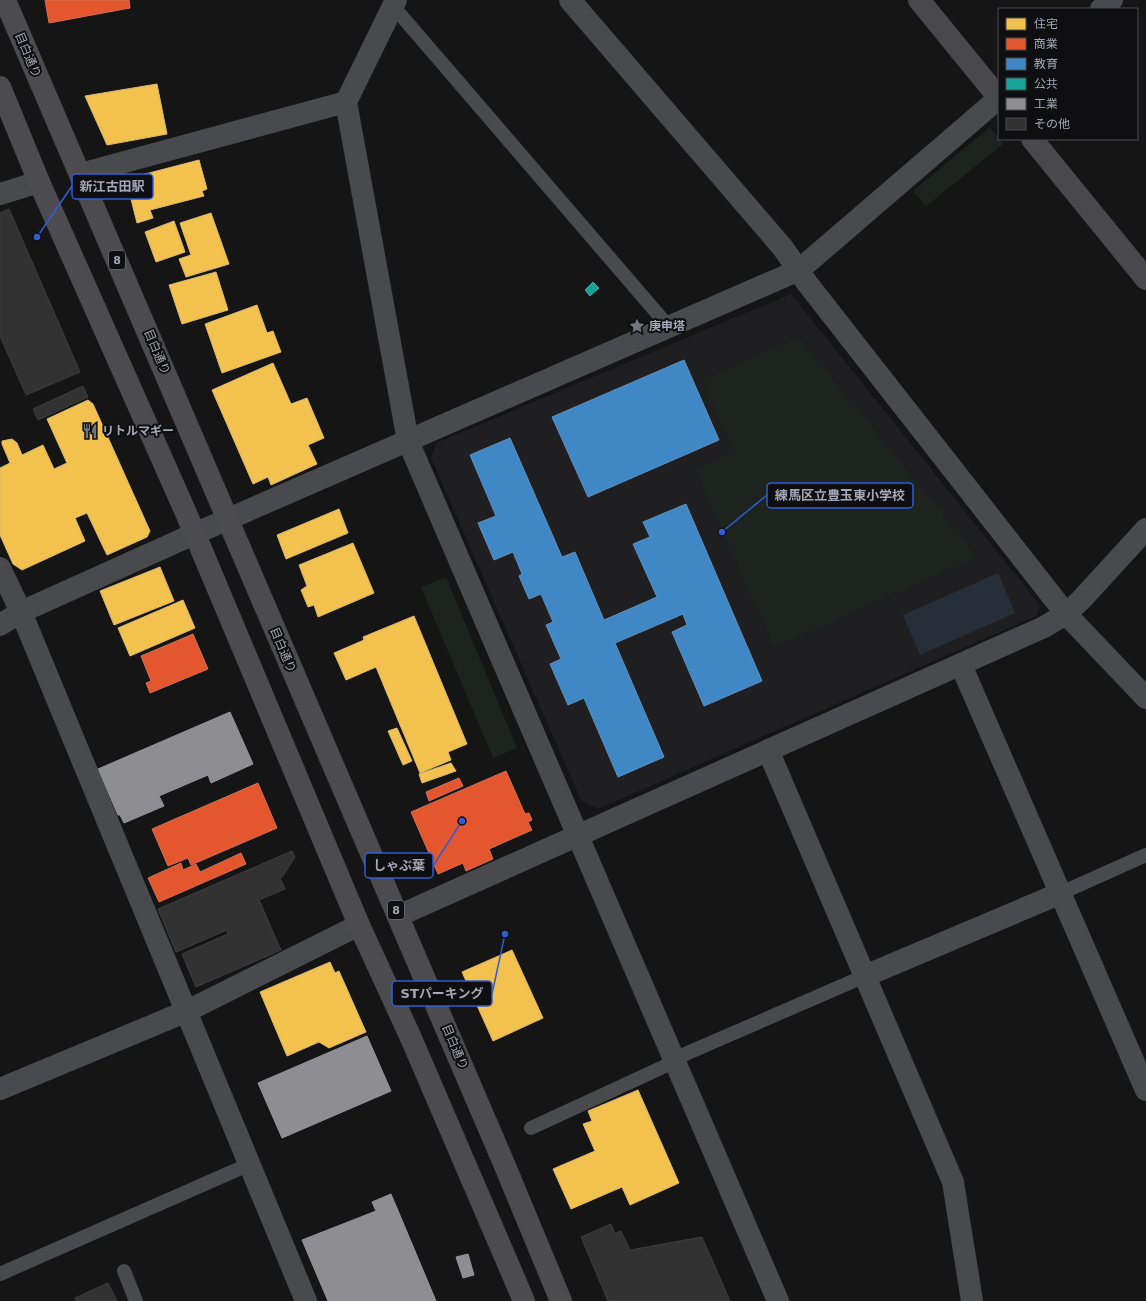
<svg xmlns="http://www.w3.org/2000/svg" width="1146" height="1301" font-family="'DejaVu Sans','Noto Sans JP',sans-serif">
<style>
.built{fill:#1f1f21}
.green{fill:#1d241f}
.water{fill:#282e38}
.homes{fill:#f2c14e;stroke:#dbba6e}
.shops{fill:#e4572e;stroke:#d16f57}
.schools{fill:#3f88c5;stroke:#5e92c1}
.public{fill:#17a398;stroke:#42a4a1}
.industry{fill:#8d8d92;stroke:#94959d}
.building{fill:#323233;stroke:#3e3e41}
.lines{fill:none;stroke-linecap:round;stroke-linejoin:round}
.lane{stroke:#494a4e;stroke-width:14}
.street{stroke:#494a4e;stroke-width:22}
.secondary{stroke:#48484d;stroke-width:22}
.primary{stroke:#4c4c50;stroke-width:22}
.labels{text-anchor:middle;stroke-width:4;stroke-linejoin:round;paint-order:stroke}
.shield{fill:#0f0f11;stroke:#787a85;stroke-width:1}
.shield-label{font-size:11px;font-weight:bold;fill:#a5a8b7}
.street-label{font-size:12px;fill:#a5a8b7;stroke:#0f0f11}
.poi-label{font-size:12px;font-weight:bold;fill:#a5a8b7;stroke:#0f0f11;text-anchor:start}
.leader{fill:none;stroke:#315cd3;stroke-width:1.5}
.callout-dot{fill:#315cd3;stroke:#0f0f11;stroke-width:1.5}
.callout{fill:#0f0f11;stroke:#315cd3;stroke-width:1.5}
.callout-label{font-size:13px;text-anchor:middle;font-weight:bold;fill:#a5a8b7}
</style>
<rect width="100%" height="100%" fill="#151515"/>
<polygon class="built" points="791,294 1040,605 1036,616 598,809 581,800 431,458 436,443"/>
<g class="green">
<polygon points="990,127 1003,144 926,206 913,191"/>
<polygon points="799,337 977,557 774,647 695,470 734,452 702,380"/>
<polygon points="446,577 517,748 493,758 421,587"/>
</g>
<polygon class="water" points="998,573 1015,613 920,655 903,615"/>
<g class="homes">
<polygon points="157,84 167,134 107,145 85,96"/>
<polygon points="199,160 207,189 202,191 204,196 150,210 153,218 137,223 126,179"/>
<polygon points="211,213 229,264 186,277 179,259 191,255 180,223"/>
<polygon points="174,221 185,252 156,262 145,232"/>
<polygon points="216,272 228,310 182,324 169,285"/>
<polygon points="257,305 267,333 273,331 281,352 222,373 205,324"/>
<polygon points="273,363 291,404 307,398 324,438 308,445 317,464 271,485 268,477 253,484 212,390"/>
<polygon points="88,400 93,404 150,531 147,537 107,555 87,513 75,518 85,541 22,570 13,564 0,535 0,468 10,463 2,444 2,441 12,439 17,443 22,455 43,445 54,469 67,463 47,419"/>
<polygon points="339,509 348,533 286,559 277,535"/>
<polygon points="353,543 374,593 318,617 314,605 308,607 301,590 307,586 299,565"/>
<polygon points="160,567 174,601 114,625 100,591"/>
<polygon points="183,600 195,628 130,656 118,628"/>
<polygon points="414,616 467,744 448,752 451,760 420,773 376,667 346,680 334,653 364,640 363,637"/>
<polygon points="397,728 412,761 403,765 388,731"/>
<polygon points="451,763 456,771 422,783 419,774"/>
<polygon points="512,950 543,1018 493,1041 462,972"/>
<polygon points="330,962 335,973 339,971 366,1032 329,1048 319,1042 287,1056 260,992"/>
<polygon points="638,1090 679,1183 630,1205 622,1187 571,1209 553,1169 595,1151 583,1124 592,1121 588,1111"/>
</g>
<g class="shops">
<polygon points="45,0 129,0 130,8 49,23"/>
<polygon points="193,634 208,669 150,693 146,683 151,681 141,656"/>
<polygon points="506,771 525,814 529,813 532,820 528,822 532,830 489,849 493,859 466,871 463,863 438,874 411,812"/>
<polygon points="459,778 463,786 429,801 426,792"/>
<polygon points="258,783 277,828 191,865 188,858 168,866 152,829"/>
<polygon points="241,853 246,864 159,902 148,878 181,863 183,870 196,864 200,872"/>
</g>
<g class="schools">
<polygon points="684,360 719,440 588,497 552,417"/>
<polygon points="510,438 562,557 575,552 604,620 657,597 633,544 650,537 643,522 686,504 762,681 704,706 672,632 687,625 683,614 615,643 664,757 618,777 584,698 568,705 550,664 561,659 546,625 553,622 541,594 529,599 519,576 522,574 513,552 494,560 478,523 496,516 470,455"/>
</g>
<polygon class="public" points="593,282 599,288 590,296 585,290"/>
<g class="industry">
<polygon points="230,712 253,764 211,783 208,775 159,796 164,806 124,823 120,815 118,815 98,769"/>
<polygon points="367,1036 391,1091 282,1138 258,1083"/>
<polygon points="391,1194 436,1301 328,1301 302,1240 376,1211 372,1202"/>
<polygon points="468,1254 474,1275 463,1278 456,1257"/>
</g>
<g class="building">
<polygon points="9,209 80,372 26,395 0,336 0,213"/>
<polygon points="83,386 88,397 38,420 33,409"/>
<polygon points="292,851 295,857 283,876 280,878 285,889 259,900 281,950 196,987 182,954 228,934 227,930 176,952 158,909"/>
<polygon points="611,1224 615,1234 621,1231 630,1250 702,1237 730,1301 608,1301 581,1237"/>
<polygon points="108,1283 117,1301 76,1301 75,1298"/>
</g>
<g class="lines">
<g class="lane">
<polyline points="393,6 669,327"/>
<polyline points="1061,893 1146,855"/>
<polyline points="531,1128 676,1061 683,1055 865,976"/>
<polyline points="124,1271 136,1301"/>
<polyline points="0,1274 250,1164"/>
</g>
<g class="street">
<polyline points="396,0 346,102 408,441 778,1301"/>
<polyline points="570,0 783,248 807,283 1066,614 1146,698"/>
<polyline points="1101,9 1112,0"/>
<polyline points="80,174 346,102"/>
<polyline points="0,194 39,182"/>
<polyline points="0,568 21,612 306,1301"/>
<polyline points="0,625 21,612 194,534 799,270 999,98"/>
<polyline points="961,665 1146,1090"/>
<polyline points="768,750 953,1182 972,1301"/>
<polyline points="398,916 1044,627 1066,614 1081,600 1146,529"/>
<polyline points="865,976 1061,893"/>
<polyline points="0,1089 187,1011 359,925"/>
</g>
<g class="secondary">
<polyline points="919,0 999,98"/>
<polyline points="1032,139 1146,279"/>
</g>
<g class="primary">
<polyline points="5,0 505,1166 561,1301"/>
<polyline points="0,87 39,182 186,513 359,925 411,1038 524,1301"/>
</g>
</g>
<defs>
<symbol id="sight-bare" viewBox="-9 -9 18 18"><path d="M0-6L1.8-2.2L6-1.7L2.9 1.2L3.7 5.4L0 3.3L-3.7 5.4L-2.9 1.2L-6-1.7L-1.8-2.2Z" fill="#73757e" stroke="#0f0f11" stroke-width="2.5" paint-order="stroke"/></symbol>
<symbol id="restaurant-bare" viewBox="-9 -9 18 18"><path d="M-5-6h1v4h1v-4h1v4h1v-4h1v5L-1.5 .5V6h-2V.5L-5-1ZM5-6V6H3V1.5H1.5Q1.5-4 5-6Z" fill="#73757e" stroke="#0f0f11" stroke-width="2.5" paint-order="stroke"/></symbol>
</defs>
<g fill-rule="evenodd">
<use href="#sight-bare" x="626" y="315" width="22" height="22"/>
<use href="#restaurant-bare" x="79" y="420" width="22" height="22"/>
</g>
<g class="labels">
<g class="shield">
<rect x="109" y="251" width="16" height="18" rx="3"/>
<rect x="388" y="901" width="16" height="18" rx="3"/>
</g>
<g class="shield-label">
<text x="117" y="264">8</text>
<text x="396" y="914">8</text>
</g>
<g class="street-label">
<text transform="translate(28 55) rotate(67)" y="4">目白通り</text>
<text transform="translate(157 352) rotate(67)" y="4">目白通り</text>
<text transform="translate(283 650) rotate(67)" y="4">目白通り</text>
<text transform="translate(455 1047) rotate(67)" y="4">目白通り</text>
</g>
<g class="poi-label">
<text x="649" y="330">庚申塔</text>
<text x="102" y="435">リトルマギー</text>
</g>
</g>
<path class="leader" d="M37 237L72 186M722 532L767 495M462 821L433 866M505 934L492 994"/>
<g class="callout-dot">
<circle cx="37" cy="237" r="4"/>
<circle cx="722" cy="532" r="4"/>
<circle cx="462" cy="821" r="4"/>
<circle cx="505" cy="934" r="4"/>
</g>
<g class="callout">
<rect x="72" y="174" width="81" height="25" rx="4"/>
<rect x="767" y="483" width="146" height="25" rx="4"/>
<rect x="365" y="853" width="68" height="25" rx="4"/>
<rect x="392" y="981" width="100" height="25" rx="4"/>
</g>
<g class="callout-label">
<text x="112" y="191">新江古田駅</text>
<text x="840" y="500">練馬区立豊玉東小学校</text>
<text x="399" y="870">しゃぶ葉</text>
<text x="442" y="998">STパーキング</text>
</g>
<rect x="998" y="8" width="140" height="132" fill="#0f0f11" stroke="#4b4c53"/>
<rect x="1006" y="18" width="20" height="12" fill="#f2c14e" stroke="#4b4c53"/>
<text x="1034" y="28" font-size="12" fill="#a5a8b7">住宅</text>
<rect x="1006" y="38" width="20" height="12" fill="#e4572e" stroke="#4b4c53"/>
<text x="1034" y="48" font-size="12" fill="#a5a8b7">商業</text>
<rect x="1006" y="58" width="20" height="12" fill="#3f88c5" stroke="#4b4c53"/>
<text x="1034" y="68" font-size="12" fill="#a5a8b7">教育</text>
<rect x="1006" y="78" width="20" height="12" fill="#17a398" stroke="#4b4c53"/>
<text x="1034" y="88" font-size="12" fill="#a5a8b7">公共</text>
<rect x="1006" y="98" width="20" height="12" fill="#8d8d92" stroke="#4b4c53"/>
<text x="1034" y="108" font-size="12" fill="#a5a8b7">工業</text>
<rect x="1006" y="118" width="20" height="12" fill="#323233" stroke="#4b4c53"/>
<text x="1034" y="128" font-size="12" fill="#a5a8b7">その他</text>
</svg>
